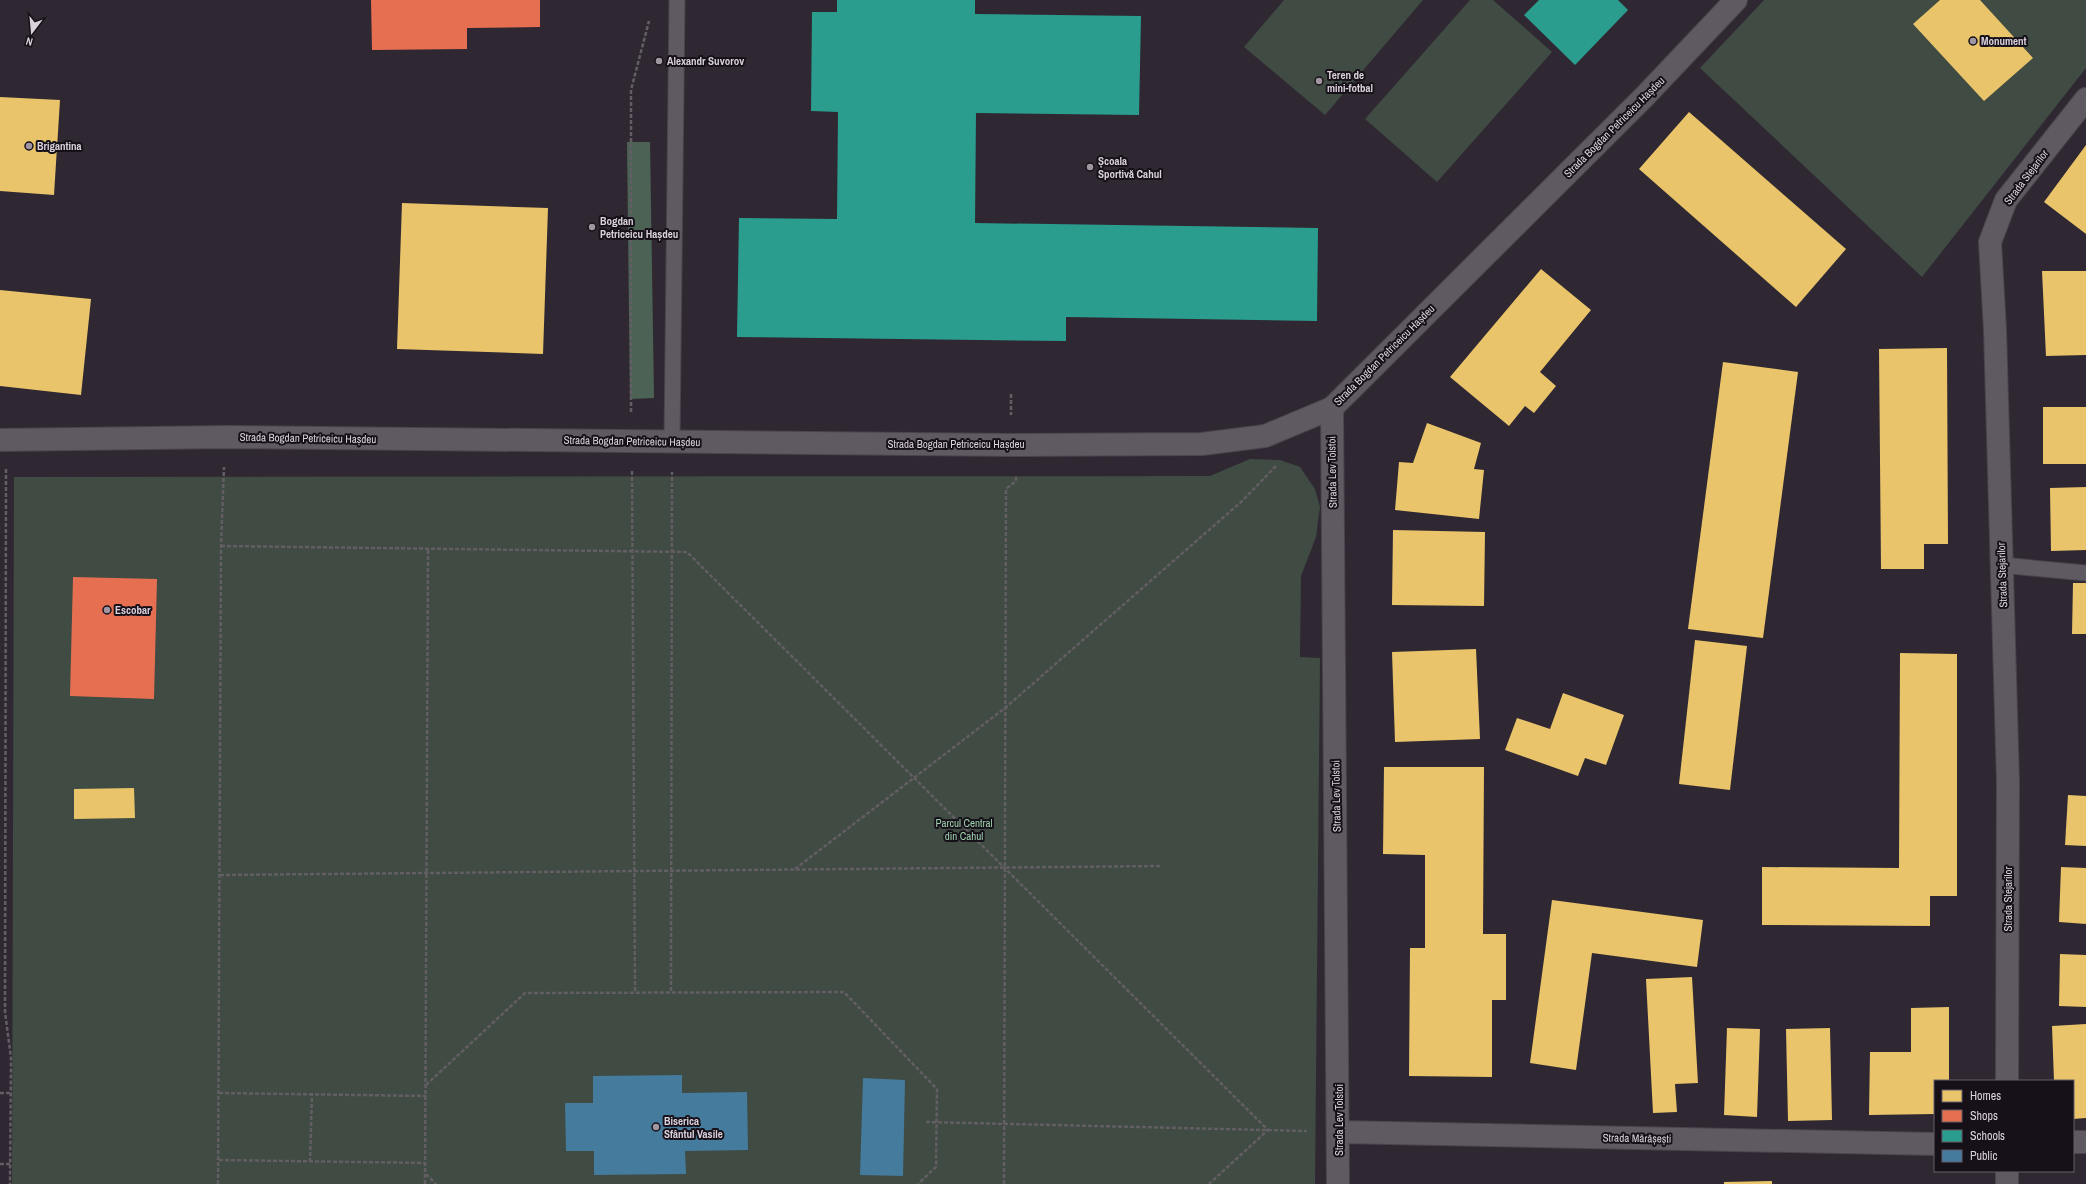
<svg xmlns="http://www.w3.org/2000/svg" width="2086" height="1184" font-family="'Archivo Narrow',sans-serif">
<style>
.green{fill:#3f4b43}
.forest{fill:#4c6255}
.homes{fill:#e9c46a}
.shops{fill:#e76f51}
.schools{fill:#2a9d8f}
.public{fill:#457b9d}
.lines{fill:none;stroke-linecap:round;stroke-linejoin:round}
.service-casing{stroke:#4a444d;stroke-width:17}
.minor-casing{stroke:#4a444d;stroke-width:24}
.secondary-casing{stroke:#4a444d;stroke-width:24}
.path{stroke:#635e64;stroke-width:2.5;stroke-dasharray:4 2;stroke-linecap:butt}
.service{stroke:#5f5961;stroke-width:15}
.minor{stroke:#5f5961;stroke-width:22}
.secondary{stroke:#5f5961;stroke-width:22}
.poi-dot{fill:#9f96a2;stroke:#161018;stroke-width:1.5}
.labels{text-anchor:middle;stroke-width:4;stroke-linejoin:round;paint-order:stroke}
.poi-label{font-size:11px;font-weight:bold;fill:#dbd2de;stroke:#161018;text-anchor:start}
.street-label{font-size:11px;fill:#dbd2de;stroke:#161018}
.park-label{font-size:11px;fill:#9dd0ae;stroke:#161018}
</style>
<rect width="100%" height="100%" fill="#2f2832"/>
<g class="green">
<polygon points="1284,0 1423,0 1325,115 1244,47"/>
<polygon points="1470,0 1493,0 1552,52 1437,182 1365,119"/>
<polygon points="1764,0 2086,0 2086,68 1922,277 1700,68"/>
<polygon points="1250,459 1280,460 1300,467 1315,489 1320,507 1316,537 1301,576 1300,657 1320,658 1315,1184 12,1184 14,477 1210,476"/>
</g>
<polygon class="forest" points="627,142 650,142 654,398 630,399"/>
<g class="homes">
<polygon points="1940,0 1980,0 2033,58 1984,101 1913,24"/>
<polygon points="0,97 60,100 54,195 0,191"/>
<polygon points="1689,112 1846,249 1796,307 1639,169"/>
<polygon points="2086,145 2086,234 2044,202"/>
<polygon points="402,203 548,208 543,354 397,349"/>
<polygon points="1541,269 1591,310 1540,372 1556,386 1534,413 1525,406 1509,426 1450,377"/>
<polygon points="2042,271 2086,271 2086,355 2046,356"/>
<polygon points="0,290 91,299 81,395 0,386"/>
<polygon points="1947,348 1948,544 1924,544 1924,569 1881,569 1879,349"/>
<polygon points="1723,362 1798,372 1763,638 1688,629"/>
<rect x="2043" y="407" width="43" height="57"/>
<polygon points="1427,423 1481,443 1474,469 1484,470 1479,519 1395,510 1399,462 1413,463"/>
<polygon points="2086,487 2086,550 2051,551 2050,488"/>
<polygon points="1393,530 1485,532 1484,606 1392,605"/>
<polygon points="2073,583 2086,583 2086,634 2072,634"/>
<polygon points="1695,640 1747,646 1730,790 1679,784"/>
<polygon points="1476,649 1480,739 1395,742 1392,652"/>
<polygon points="1900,653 1957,654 1957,896 1930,896 1930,926 1762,925 1762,867 1899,868"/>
<polygon points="1563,693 1624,715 1606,765 1585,758 1578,776 1505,750 1517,718 1550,729"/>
<polygon points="1384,767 1484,767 1483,934 1506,934 1506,1000 1492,1000 1492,1077 1409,1076 1410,948 1425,948 1425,855 1383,854"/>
<polygon points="134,788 135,818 74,819 74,789"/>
<polygon points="2068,795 2086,796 2086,846 2065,845"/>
<polygon points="2061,867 2086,868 2086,924 2059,922"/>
<polygon points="1552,900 1703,920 1697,967 1592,953 1576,1070 1530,1063"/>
<polygon points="2060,954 2086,955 2086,1007 2059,1006"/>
<polygon points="1692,977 1698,1083 1675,1084 1677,1112 1653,1113 1646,979"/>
<polygon points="1949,1007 1949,1081 1935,1081 1935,1114 1869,1115 1870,1052 1911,1052 1911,1008"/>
<polygon points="2086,1024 2086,1118 2073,1119 2073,1081 2054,1081 2052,1026"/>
<polygon points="1727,1028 1760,1029 1757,1117 1724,1115"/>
<polygon points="1830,1028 1832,1120 1788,1121 1786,1029"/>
<polygon points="1772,1181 1772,1184 1724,1184 1724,1182"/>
</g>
<g class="shops">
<polygon points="371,0 540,0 540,27 467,28 467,49 372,50"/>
<polygon points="73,577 157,579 154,699 70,696"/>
</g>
<g class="schools">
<polygon points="837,0 975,0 975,14 1141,16 1139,115 976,113 975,223 1318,228 1317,321 1066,317 1066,341 737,337 739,218 837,219 838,112 811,111 812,12 837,12"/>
<polygon points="1539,0 1618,0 1628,10 1575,65 1524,15"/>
</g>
<g class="public">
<polygon points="682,1075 682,1093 747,1092 748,1150 685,1151 686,1174 594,1175 594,1151 566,1151 565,1103 593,1103 593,1076"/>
<polygon points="863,1078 905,1080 903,1176 860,1175"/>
</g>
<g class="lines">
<defs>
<g id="service">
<polyline points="672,441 677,0"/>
<polyline points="2001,565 2086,573"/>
</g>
<g id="minor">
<polyline points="1332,408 1338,1184"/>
<polyline points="2007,1081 2008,782 1995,330 1990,242 2006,200 2086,99"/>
<polyline points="1339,1132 1935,1144"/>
<polyline points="2073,1142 2086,1142"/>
<polyline points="2007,1171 2007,1184"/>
</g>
<polyline id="secondary" points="0,440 226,437 1012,445 1202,444 1265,436 1332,408 1645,96 1736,0"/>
</defs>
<use href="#service" class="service-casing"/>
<use href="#minor" class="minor-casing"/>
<use href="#secondary" class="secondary-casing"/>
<g class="path">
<polyline points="1011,394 1011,415"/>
<polyline points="631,412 631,90 649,21"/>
<polyline points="6,469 5,1012 11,1058 10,1184"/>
<polyline points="632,471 635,992"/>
<polyline points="221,546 687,552 1268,1130 1209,1184"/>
<polyline points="795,869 1005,708 1241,502 1276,466"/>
<polyline points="220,875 1162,866"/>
<polyline points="671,991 672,472"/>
<polyline points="426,1085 525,993 844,992 937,1089 936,1167 918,1184"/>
<polyline points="0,1093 11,1093"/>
<polyline points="219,1093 426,1096"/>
<polyline points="926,1122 1307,1131"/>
<polyline points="219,1160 426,1163"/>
<polyline points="310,1162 312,1094"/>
<polyline points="0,1164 10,1164"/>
<polyline points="426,1174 436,1184"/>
<polyline points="218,1184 221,546 224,467"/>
<polyline points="425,1184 428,549"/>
<polyline points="1004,1184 1006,489 1016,481 1016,476"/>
</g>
<use href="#service" class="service"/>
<use href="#minor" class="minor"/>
<use href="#secondary" class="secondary"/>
</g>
<g class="poi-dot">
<circle cx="1973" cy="41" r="4"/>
<circle cx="659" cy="61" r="4"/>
<circle cx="1319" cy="81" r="4"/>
<circle cx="29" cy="146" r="4"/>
<circle cx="1090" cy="167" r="4"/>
<circle cx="592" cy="227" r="4"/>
<circle cx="107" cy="610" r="4"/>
<circle cx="656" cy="1127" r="4"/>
</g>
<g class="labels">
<g class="poi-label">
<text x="1981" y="45">Monument</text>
<text x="667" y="65">Alexandr Suvorov</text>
<text x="1327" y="79">Teren de<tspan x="1327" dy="13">mini-fotbal</tspan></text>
<text x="37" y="150">Brigantina</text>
<text x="1098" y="165">Școala<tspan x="1098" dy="13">Sportivă Cahul</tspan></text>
<text x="600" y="225">Bogdan<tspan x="600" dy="13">Petriceicu Hașdeu</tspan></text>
<text x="115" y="614">Escobar</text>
<text x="664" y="1125">Biserica<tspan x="664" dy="13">Sfântul Vasile</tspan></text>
</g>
<g class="street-label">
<text transform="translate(1614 127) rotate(-45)" y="4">Strada Bogdan Petriceicu Hașdeu</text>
<text transform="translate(2026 177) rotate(-53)" y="4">Strada Stejarilor</text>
<text transform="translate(1384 355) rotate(-45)" y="4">Strada Bogdan Petriceicu Hașdeu</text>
<text transform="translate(308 438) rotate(1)" y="4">Strada Bogdan Petriceicu Hașdeu</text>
<text transform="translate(632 441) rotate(1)" y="4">Strada Bogdan Petriceicu Hașdeu</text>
<text x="956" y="448">Strada Bogdan Petriceicu Hașdeu</text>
<text transform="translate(1332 472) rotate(-91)" y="4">Strada Lev Tolstoi</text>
<text transform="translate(2002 575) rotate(-92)" y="4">Strada Stejarilor</text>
<text transform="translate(1336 796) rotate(-91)" y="4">Strada Lev Tolstoi</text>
<text transform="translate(2008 899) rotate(-90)" y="4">Strada Stejarilor</text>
<text transform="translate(1339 1120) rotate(-90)" y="4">Strada Lev Tolstoi</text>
<text transform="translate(1637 1138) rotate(1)" y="4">Strada Mărășești</text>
</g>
<g class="park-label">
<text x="964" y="827">Parcul Central<tspan x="964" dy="13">din Cahul</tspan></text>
</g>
</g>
<rect x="1934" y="1080" width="140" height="92" fill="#161018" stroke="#655e67"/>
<rect x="1942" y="1090" width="20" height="12" fill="#e9c46a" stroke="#655e67"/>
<text x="1970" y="1100" font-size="12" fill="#dbd2de">Homes</text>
<rect x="1942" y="1110" width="20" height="12" fill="#e76f51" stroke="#655e67"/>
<text x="1970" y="1120" font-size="12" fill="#dbd2de">Shops</text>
<rect x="1942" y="1130" width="20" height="12" fill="#2a9d8f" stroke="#655e67"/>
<text x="1970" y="1140" font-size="12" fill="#dbd2de">Schools</text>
<rect x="1942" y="1150" width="20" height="12" fill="#457b9d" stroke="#655e67"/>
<text x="1970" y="1160" font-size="12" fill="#dbd2de">Public</text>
<g transform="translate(32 32) rotate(196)" stroke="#161018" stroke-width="3" paint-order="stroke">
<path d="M0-3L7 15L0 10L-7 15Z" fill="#dbd2de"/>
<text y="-6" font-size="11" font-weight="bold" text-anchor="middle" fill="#dbd2de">N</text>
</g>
</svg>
